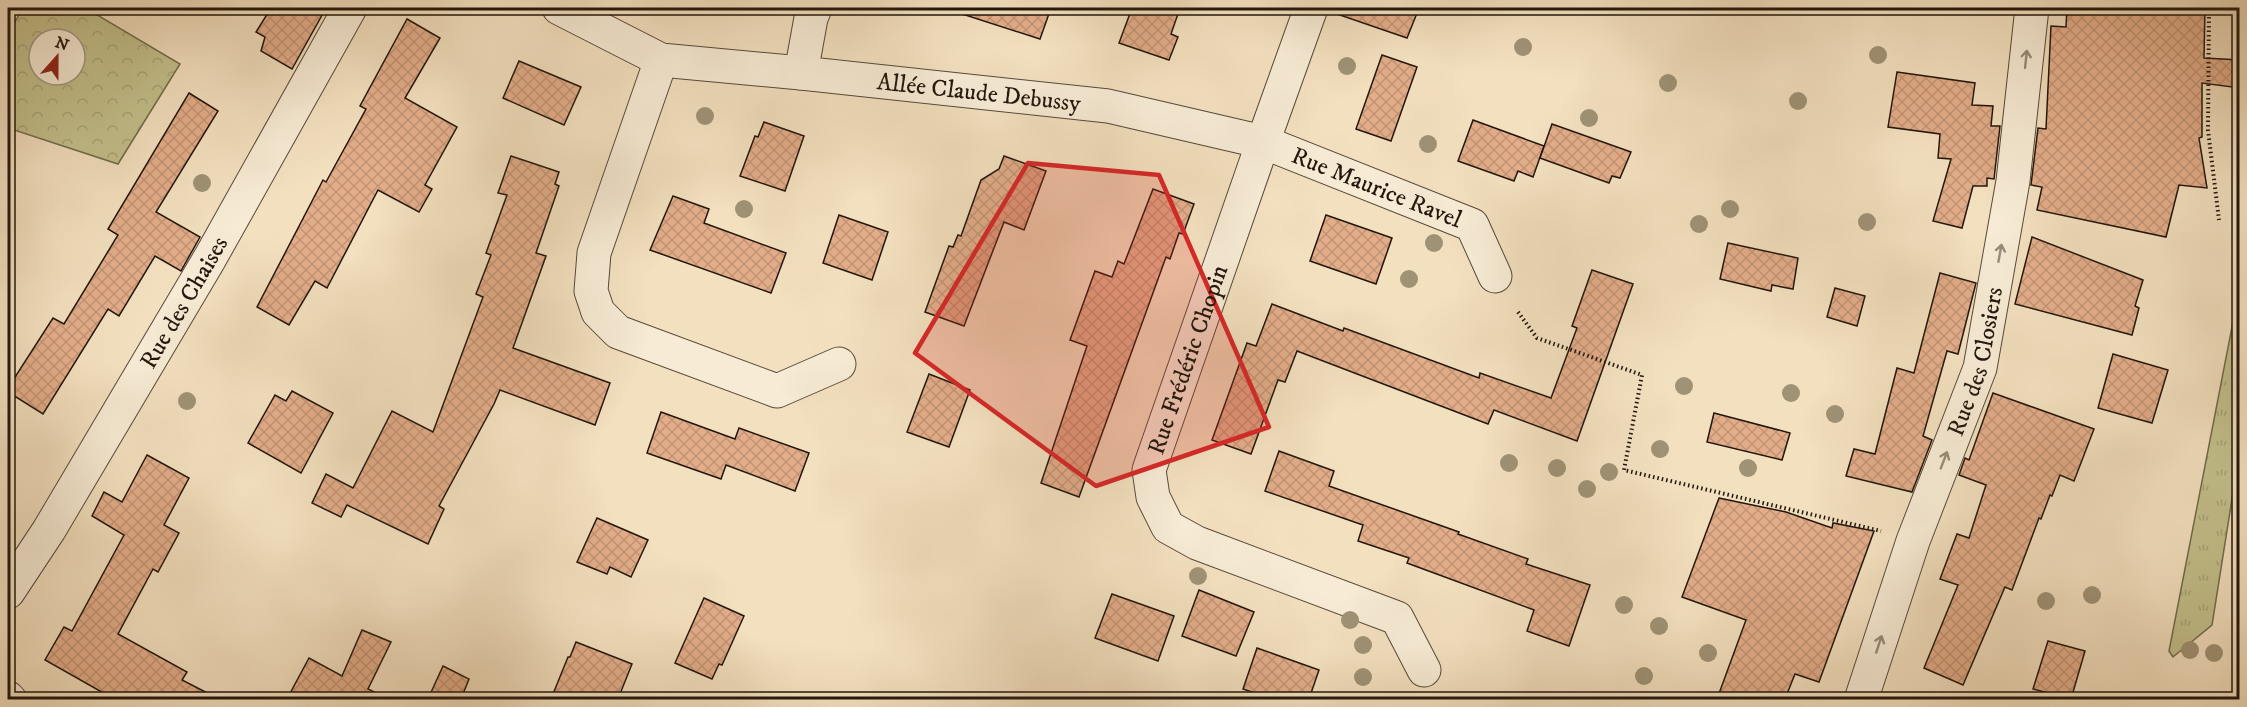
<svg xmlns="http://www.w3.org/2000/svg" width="2247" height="707" font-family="'IM FELL DW Pica',serif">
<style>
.grass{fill:url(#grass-tufts);stroke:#726c4c;stroke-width:1.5}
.forest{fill:url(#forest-crowns);stroke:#726c4c;stroke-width:1.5;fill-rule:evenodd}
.building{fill:url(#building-cross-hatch);stroke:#21170d;stroke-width:1.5}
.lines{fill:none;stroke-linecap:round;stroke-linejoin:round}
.minor-casing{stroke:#56493a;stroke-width:35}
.path{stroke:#21170d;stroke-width:4;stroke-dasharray:1.5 3;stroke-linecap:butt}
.minor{stroke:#f7ebd5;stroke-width:33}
.tree{fill:#9f9275}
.oneway{stroke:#978c7b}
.marked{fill:#d62828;fill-opacity:0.2;stroke:#d62828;stroke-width:4.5;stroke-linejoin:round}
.labels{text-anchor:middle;stroke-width:4.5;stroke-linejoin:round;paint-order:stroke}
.street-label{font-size:24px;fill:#21170d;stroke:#f7ebd5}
</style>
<defs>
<pattern id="grass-tufts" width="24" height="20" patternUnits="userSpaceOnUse" patternTransform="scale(1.5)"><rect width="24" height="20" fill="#c3c08c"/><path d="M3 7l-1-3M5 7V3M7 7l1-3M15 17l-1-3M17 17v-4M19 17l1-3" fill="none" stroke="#a7a478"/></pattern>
<pattern id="forest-crowns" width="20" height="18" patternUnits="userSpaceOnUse" patternTransform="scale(1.5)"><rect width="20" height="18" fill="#c3c08c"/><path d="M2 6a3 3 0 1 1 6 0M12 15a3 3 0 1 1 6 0" fill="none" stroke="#a7a478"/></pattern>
<pattern id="building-cross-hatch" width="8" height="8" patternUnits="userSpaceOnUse" patternTransform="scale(1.5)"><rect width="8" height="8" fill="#e3ad89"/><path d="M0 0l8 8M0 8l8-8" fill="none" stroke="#c29475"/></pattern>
</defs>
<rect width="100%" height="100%" fill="#f3e0bf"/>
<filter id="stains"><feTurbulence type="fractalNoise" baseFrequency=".00333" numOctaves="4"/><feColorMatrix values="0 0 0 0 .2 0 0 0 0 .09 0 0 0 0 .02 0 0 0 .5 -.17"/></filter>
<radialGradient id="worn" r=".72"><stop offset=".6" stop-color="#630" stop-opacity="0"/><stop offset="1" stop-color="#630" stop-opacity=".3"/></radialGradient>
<polygon class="grass" points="2239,291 2239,455 2212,625 2173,657 2169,651"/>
<path class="forest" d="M23,8H93L92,12L180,64L118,164L8,128V34ZM39,39H75V75H39Z"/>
<g class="building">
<polygon points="271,8 326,8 292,69 261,51 265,37 256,32"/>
<polygon points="960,8 1051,8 1040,39 959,13"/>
<polygon points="1132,8 1180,8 1171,34 1178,37 1169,60 1119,43"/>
<polygon points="1331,8 1419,8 1407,38 1331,12"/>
<polygon points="2067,8 2205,8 2204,58 2240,60 2240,88 2202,83 2202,137 2199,138 2207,188 2179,185 2166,237 2037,210 2042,187 2031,185 2038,128 2046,129 2051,26 2066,27"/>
<polygon points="407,19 440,38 405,98 457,127 425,185 432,189 419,212 378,190 327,288 315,281 289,325 257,307 323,180 326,182 366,109 360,106"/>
<polygon points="1382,55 1417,67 1391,141 1356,129"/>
<polygon points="519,61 581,87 564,125 503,98"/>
<polygon points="1897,72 1975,83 1972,105 1993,106 1991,126 2000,126 1994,179 1987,178 1987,186 1973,186 1962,228 1933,221 1951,159 1938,158 1940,134 1888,127"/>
<polygon points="189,93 218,111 156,212 200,237 181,271 155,256 119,316 108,309 43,414 8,392 8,388 53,318 64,324 118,235 108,229"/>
<polygon points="1473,120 1544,146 1533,177 1518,171 1514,181 1458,161"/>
<polygon points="764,122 804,136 785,191 740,176 755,136 758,137"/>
<polygon points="1552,124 1631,152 1620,178 1612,176 1609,183 1540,158"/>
<polygon points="511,156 559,172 555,184 559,186 536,253 546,256 513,348 610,383 595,425 500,390 494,404 439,506 444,509 428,544 347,505 341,517 312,503 326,474 353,488 392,411 433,432 483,297 476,294 491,255 486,253 507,195 498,193"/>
<polygon points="1004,156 1046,171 1024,230 1004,222 964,326 925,312 949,246 953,247 958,235 961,236 981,180 999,169"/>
<polygon points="1153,189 1194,204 1183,234 1179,233 1170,259 1166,257 1079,497 1041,483 1087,346 1070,340 1095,271 1112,277 1118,261 1124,264"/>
<polygon points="673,196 709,209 704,223 786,253 771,293 650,250"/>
<polygon points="839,215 888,232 872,280 823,263"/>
<polygon points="1326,215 1392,238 1376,284 1310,261"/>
<polygon points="2032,237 2143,280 2135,306 2139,308 2132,335 2015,304"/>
<polygon points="1728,243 1798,258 1793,289 1772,285 1771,291 1720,279"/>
<polygon points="1592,270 1633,284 1577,441 1494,410 1488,424 1297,351 1285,382 1278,380 1251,454 1212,440 1247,343 1256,346 1272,304 1343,331 1344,328 1479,378 1480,373 1551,398 1577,328 1572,326"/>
<polygon points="1940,273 1976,283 1958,354 1947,351 1923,436 1932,440 1912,492 1846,476 1854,449 1875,454 1897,368 1914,373"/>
<polygon points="1835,288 1865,296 1857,326 1827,317"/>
<polygon points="2113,354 2168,370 2152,423 2098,408"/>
<polygon points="929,374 970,390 949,447 907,432"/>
<polygon points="292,391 333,413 301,473 248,443 275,395 286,401"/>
<polygon points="1993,393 2094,429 2074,481 2060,475 2052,496 2050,495 2041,519 2039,518 2012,590 2005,587 1963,685 1924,668 1958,585 1940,579 1957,534 1969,538 1986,485 1959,475 1965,458 1969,460"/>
<polygon points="661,412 735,439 739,428 809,453 795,491 726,465 721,479 647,453"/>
<polygon points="1714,413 1790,433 1782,460 1707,442"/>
<polygon points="1279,451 1334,471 1329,486 1459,532 1458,534 1528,559 1526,564 1590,585 1569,646 1527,631 1534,610 1407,563 1409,558 1358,541 1363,525 1265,491"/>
<polygon points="147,455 189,478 164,525 179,533 158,572 153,569 118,634 187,672 182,680 219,699 114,699 45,660 64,627 72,631 124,535 92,516 104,492 122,502"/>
<polygon points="1719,498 1786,512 1832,528 1833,523 1874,531 1819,682 1795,674 1785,699 1717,699 1746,620 1682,597"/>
<polygon points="597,518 648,540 631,577 610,567 607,574 577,562"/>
<polygon points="1199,590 1254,612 1236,656 1182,636"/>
<polygon points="1112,594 1174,616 1158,661 1095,638"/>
<polygon points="704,598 744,616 722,665 719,664 712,679 675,663"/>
<polygon points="362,630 391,642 368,689 388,699 287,699 309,658 342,676"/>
<polygon points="2048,641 2085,651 2071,699 2033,689"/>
<polygon points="576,642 632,664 618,699 551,699 568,657 570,657"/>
<polygon points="1257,648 1319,670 1309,699 1273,699 1243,689"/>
<polygon points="443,666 469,679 461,699 428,699"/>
</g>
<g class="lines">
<defs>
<g id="minor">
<path id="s1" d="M559,8L661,60L801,73L1108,106L1263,142L1311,8"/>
<polyline points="661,60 594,253 591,291 598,312 618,332 777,391 839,364"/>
<polyline points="801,73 811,18 815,8"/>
<path id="s2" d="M8,592L49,530L210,258L350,8"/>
<path id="s3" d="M1424,670L1397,618L1197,543L1168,527L1153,497L1149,470L1263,142L1472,225L1495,276"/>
<polyline points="8,698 10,700"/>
<path id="s4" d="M1861,700L1913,541L1980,368L2013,181L2032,8"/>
</g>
</defs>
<use href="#minor" class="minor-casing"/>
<g class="path">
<polyline points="2209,8 2208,130 2219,220"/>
<polyline points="1518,312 1537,338 1642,375 1624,470 1881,531"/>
</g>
<use href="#minor" class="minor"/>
</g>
<g class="tree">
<circle cx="1523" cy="47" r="9"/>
<circle cx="1878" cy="55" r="9"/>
<circle cx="1347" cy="66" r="9"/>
<circle cx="1668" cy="83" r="9"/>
<circle cx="1798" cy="101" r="9"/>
<circle cx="705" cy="116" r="9"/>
<circle cx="1589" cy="118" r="9"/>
<circle cx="1428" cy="144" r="9"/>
<circle cx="202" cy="183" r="9"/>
<circle cx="744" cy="209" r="9"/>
<circle cx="1730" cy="209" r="9"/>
<circle cx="1867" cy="222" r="9"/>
<circle cx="1699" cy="224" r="9"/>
<circle cx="1434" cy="243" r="9"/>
<circle cx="1409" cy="279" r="9"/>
<circle cx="1684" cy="386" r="9"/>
<circle cx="1791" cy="393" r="9"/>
<circle cx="187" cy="401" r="9"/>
<circle cx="1835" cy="414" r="9"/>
<circle cx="1660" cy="449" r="9"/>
<circle cx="1509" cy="463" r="9"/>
<circle cx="1557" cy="468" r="9"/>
<circle cx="1748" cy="468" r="9"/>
<circle cx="1609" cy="472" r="9"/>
<circle cx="1587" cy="489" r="9"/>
<circle cx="1198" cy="576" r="9"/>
<circle cx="2092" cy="595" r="9"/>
<circle cx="2046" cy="601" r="9"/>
<circle cx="1624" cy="605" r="9"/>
<circle cx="1350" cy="620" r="9"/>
<circle cx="1659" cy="626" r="9"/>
<circle cx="1363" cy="645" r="9"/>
<circle cx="2190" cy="650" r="9"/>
<circle cx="1708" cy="653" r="9"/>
<circle cx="2214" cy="653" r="9"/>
<circle cx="1644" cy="676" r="9"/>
<circle cx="1363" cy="677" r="9"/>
</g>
<defs><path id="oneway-shaft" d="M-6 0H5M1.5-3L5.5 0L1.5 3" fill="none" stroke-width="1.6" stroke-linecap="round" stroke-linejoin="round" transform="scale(1.5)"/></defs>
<g class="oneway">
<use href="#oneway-shaft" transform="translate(2026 59) rotate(-84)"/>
<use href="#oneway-shaft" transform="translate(2000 253) rotate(-80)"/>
<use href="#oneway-shaft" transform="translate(1944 460) rotate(-69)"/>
<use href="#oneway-shaft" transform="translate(1879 644) rotate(-72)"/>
</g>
<path class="marked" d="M1028,163L1159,175L1269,427L1096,486L915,353Z"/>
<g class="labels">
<g class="street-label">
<text dy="8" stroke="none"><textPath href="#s1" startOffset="434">Allée Claude Debussy</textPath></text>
<text dy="8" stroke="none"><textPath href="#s3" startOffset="836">Rue Maurice Ravel</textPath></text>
<text dy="8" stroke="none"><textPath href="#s2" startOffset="339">Rue des Chaises</textPath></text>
<text dy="8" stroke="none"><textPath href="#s3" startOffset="483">Rue Frédéric Chopin</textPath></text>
<text dy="8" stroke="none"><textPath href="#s4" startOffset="358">Rue des Closiers</textPath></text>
</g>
</g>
<rect width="2247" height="707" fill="none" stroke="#f3e0bf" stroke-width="30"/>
<rect x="9" y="9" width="2229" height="689" fill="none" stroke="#21170d" stroke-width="3"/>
<rect x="15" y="15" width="2217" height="677" fill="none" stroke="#21170d" stroke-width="1.5"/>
<g transform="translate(57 57) rotate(21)"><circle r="28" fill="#f7ebd5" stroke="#a19685" stroke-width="1.5"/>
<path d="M0-4.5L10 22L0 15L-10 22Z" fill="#8f2418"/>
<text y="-9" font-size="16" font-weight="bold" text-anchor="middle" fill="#21170d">N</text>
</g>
<rect width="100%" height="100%" filter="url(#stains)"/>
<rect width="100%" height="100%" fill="url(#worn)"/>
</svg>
